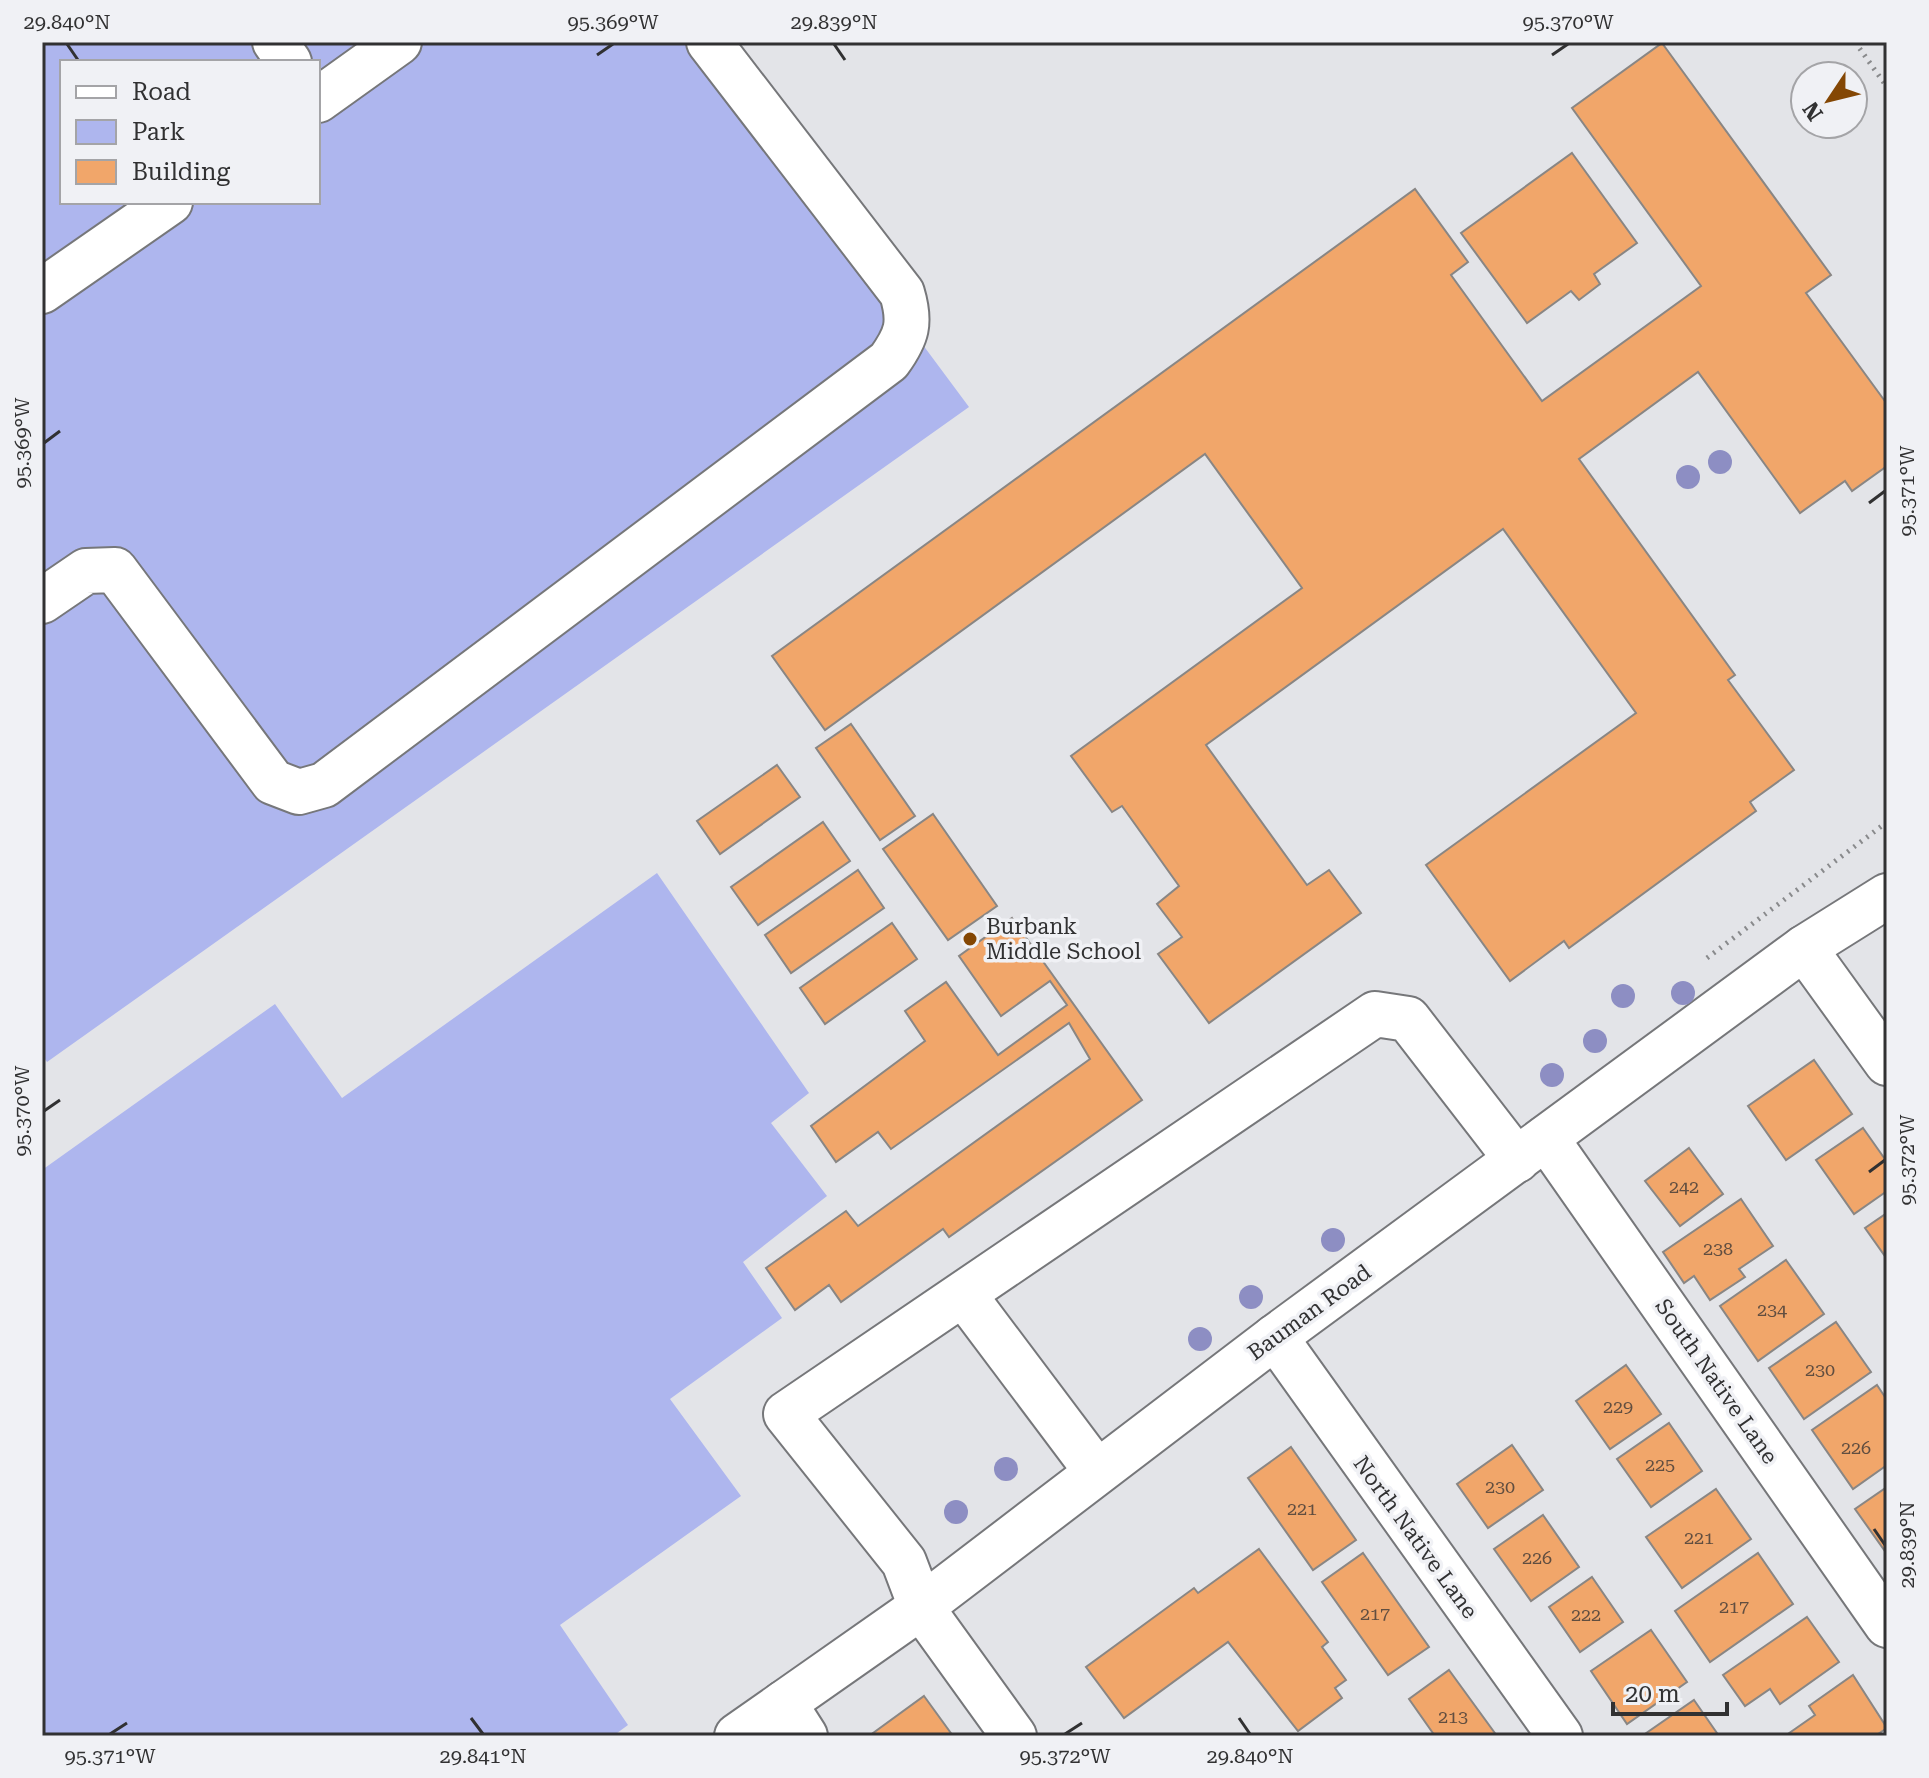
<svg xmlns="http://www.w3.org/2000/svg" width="1929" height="1778" font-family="'Roboto Serif',serif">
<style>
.green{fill:#aeb6ee;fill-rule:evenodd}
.building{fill:#f1a66a;stroke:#898684;stroke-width:2}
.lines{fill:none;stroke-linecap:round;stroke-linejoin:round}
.minor-casing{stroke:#76777a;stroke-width:48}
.path{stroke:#898a8c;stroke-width:5;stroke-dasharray:2 6;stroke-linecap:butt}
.minor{stroke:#fff;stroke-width:44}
.tree{fill:#8d8ec3}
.ticks{fill:none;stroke:#313132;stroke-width:3}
.poi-dot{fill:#844704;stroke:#f0f1f5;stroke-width:3}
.labels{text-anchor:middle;stroke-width:7;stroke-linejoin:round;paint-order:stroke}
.number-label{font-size:18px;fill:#614e40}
.poi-label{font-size:22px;fill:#313132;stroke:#f0f1f5;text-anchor:start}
.street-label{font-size:22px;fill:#313132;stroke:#f0f1f5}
.neatline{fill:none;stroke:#313132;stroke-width:3}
.ticks-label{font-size:20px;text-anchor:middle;fill:#313132}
</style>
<rect width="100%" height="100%" fill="#e3e4e8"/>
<g class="green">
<path d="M42,42H698L969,407L47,1062L42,1055ZM62,62H318V202H62Z"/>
<polygon points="657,873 809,1093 771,1123 827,1196 743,1262 782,1318 670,1399 741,1496 560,1625 628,1725 613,1736 44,1736 42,1170 275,1004 342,1098"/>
</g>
<g class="building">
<polygon points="1662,43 1831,275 1806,293 1887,404 1887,466 1852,491 1845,481 1800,513 1698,372 1579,459 1735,675 1728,680 1794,770 1750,802 1756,811 1569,948 1564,941 1510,981 1426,865 1636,713 1503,529 1206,745 1307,885 1329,870 1361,913 1209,1023 1158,954 1182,937 1157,904 1179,886 1122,806 1112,812 1071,756 1302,588 1205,454 825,730 772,656 1415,189 1468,262 1451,275 1542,401 1701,286 1572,108"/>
<polygon points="1572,153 1637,243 1594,274 1600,284 1579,300 1571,291 1527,323 1461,233"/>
<polygon points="851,724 915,816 880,840 816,748"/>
<polygon points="777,765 800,797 720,854 697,821"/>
<polygon points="933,814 997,906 948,940 883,849"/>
<polygon points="823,822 850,861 758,925 731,887"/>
<polygon points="858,870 884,908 791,973 765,935"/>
<polygon points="1012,918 1142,1100 949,1237 943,1229 841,1302 829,1285 795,1310 766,1268 846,1211 858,1226 1090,1059 1069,1023 891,1149 878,1132 836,1162 811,1126 925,1041 905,1011 946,982 998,1055 1067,1005 1050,981 1001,1016 959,956"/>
<polygon points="892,923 917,959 825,1024 800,988"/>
<polygon points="1814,1060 1852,1114 1786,1160 1748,1106"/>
<polygon points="1863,1128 1887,1162 1887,1191 1854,1214 1816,1160"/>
<polygon points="1689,1148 1723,1194 1680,1226 1645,1181"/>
<polygon points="1741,1199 1773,1246 1739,1269 1745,1277 1710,1300 1694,1276 1684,1283 1663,1252"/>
<polygon points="1887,1213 1887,1259 1865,1228"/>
<polygon points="1786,1260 1824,1314 1758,1361 1720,1306"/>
<polygon points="1836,1322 1871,1372 1804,1419 1769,1368"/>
<polygon points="1626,1365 1661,1414 1610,1449 1576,1401"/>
<polygon points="1877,1385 1887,1400 1887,1465 1853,1489 1812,1430"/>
<polygon points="1669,1423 1702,1471 1651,1507 1617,1459"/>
<polygon points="1512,1445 1543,1490 1488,1528 1457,1484"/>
<polygon points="1291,1447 1356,1540 1313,1570 1248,1478"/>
<polygon points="1887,1487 1887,1554 1855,1509"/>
<polygon points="1716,1489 1751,1539 1682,1588 1646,1537"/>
<polygon points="1543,1515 1579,1567 1531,1601 1494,1549"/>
<polygon points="1259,1549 1328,1642 1322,1647 1346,1680 1335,1688 1342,1698 1298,1731 1228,1642 1124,1718 1086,1667 1194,1588 1198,1593"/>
<polygon points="1363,1553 1429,1647 1388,1675 1322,1582"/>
<polygon points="1758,1553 1793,1604 1710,1662 1675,1611"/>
<polygon points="1592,1577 1623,1622 1580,1652 1549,1607"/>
<polygon points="1807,1617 1839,1662 1780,1704 1770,1689 1745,1706 1723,1675"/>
<polygon points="1651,1630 1687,1682 1627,1724 1591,1671"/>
<polygon points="1449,1670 1497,1736 1435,1736 1409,1699"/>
<polygon points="1853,1675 1887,1728 1875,1736 1785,1736 1815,1715 1809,1706"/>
<polygon points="924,1696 953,1736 869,1736"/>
<polygon points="1694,1700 1719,1736 1642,1736"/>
</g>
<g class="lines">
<defs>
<g id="minor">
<polyline points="275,42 289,62"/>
<polyline points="318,100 399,42"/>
<polyline points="42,291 170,202"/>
<path d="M42,601L86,571L115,570L273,782L299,792L324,785L889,361C907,336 911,323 902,293L709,42"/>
<polyline points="1804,948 1887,1063"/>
<polyline points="1546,1138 1887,1625"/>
<polyline points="964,1295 1097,1472"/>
<polyline points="1275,1337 1560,1736"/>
<polyline points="784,1703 805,1736"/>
<polyline points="737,1736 921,1607 1275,1337 1804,948 1887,896"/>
<polyline points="1014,1736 921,1607 904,1562 786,1414 1375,1014 1408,1019 1517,1160"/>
</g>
</defs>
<use href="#minor" class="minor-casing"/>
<g class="path">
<polyline points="1855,42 1887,87"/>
<polyline points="1707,958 1887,822"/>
</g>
<use href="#minor" class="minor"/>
</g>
<g class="tree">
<circle cx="1720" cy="462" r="12"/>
<circle cx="1688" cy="477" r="12"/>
<circle cx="1683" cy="993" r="12"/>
<circle cx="1623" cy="996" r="12"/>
<circle cx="1595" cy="1041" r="12"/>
<circle cx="1552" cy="1075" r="12"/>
<circle cx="1333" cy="1240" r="12"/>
<circle cx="1251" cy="1297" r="12"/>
<circle cx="1200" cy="1339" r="12"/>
<circle cx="1006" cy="1469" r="12"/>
<circle cx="956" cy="1512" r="12"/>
</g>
<path class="ticks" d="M67,44L78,60M834,44L845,60M597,55L613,44M1552,55L1568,44M44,443L60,431M1869,503L1885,491M44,1111L60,1100M1869,1172L1885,1160M1874,1529L1885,1545M471,1718L483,1734M1239,1718L1250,1734M110,1734L127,1723M1065,1734L1082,1723"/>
<circle class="poi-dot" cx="970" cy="939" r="8"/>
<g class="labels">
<g class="number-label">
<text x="1684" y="1193">242</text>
<text x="1718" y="1255">238</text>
<text x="1772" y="1316">234</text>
<text x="1820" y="1376">230</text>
<text x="1618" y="1413">229</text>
<text x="1856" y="1454">226</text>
<text x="1660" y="1471">225</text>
<text x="1500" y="1493">230</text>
<text x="1302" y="1515">221</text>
<text x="1699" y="1544">221</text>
<text x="1537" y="1564">226</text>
<text x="1734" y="1613">217</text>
<text x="1375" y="1620">217</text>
<text x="1586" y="1621">222</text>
<text x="1453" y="1723">213</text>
</g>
<g class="poi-label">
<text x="986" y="934">Burbank<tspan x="986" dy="25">Middle School</tspan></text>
</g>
<g class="street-label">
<text transform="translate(1309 1312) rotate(-36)" y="8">Bauman Road</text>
<text transform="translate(1717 1381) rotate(55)" y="8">South Native Lane</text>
<text transform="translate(1416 1537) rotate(54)" y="8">North Native Lane</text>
</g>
</g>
<rect width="1929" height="1778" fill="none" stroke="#f0f1f5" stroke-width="88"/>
<rect x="60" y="60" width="260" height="144" fill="#f0f1f5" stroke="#a4a4a7" stroke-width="2"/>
<rect x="76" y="86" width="40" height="12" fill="#ffffff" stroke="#a4a4a7" stroke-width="2"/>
<text x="132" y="100" font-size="24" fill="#313132">Road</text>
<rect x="76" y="120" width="40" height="24" fill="#aeb6ee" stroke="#a4a4a7" stroke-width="2"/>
<text x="132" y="140" font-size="24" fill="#313132">Park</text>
<rect x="76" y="160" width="40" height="24" fill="#f1a66a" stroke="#a4a4a7" stroke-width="2"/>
<text x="132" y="180" font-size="24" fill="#313132">Building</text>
<g transform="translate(1829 100) rotate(235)"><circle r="38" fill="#f0f1f5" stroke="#a4a4a7" stroke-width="2"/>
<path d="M0-6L14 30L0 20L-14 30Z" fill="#844704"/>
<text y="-12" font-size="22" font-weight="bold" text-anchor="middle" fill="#313132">N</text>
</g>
<path d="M1613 1702v12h114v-12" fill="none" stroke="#313132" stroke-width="4"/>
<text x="1625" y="1702" font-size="24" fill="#313132" stroke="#f0f1f5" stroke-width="6" paint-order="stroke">20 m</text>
<rect x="44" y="44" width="1841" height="1690" class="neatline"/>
<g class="ticks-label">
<text x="67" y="29">29.840°N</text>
<text x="613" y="29">95.369°W</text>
<text x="834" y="29">29.839°N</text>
<text x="1568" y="29">95.370°W</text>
<text transform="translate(22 443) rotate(-90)" y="7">95.369°W</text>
<text transform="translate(1907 491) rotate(-90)" y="7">95.371°W</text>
<text transform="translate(22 1111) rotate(-90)" y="7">95.370°W</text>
<text transform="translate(1907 1160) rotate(-90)" y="7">95.372°W</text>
<text transform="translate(1907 1545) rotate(-90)" y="7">29.839°N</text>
<text x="110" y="1763">95.371°W</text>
<text x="483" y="1763">29.841°N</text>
<text x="1065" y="1763">95.372°W</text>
<text x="1250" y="1763">29.840°N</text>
</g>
</svg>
